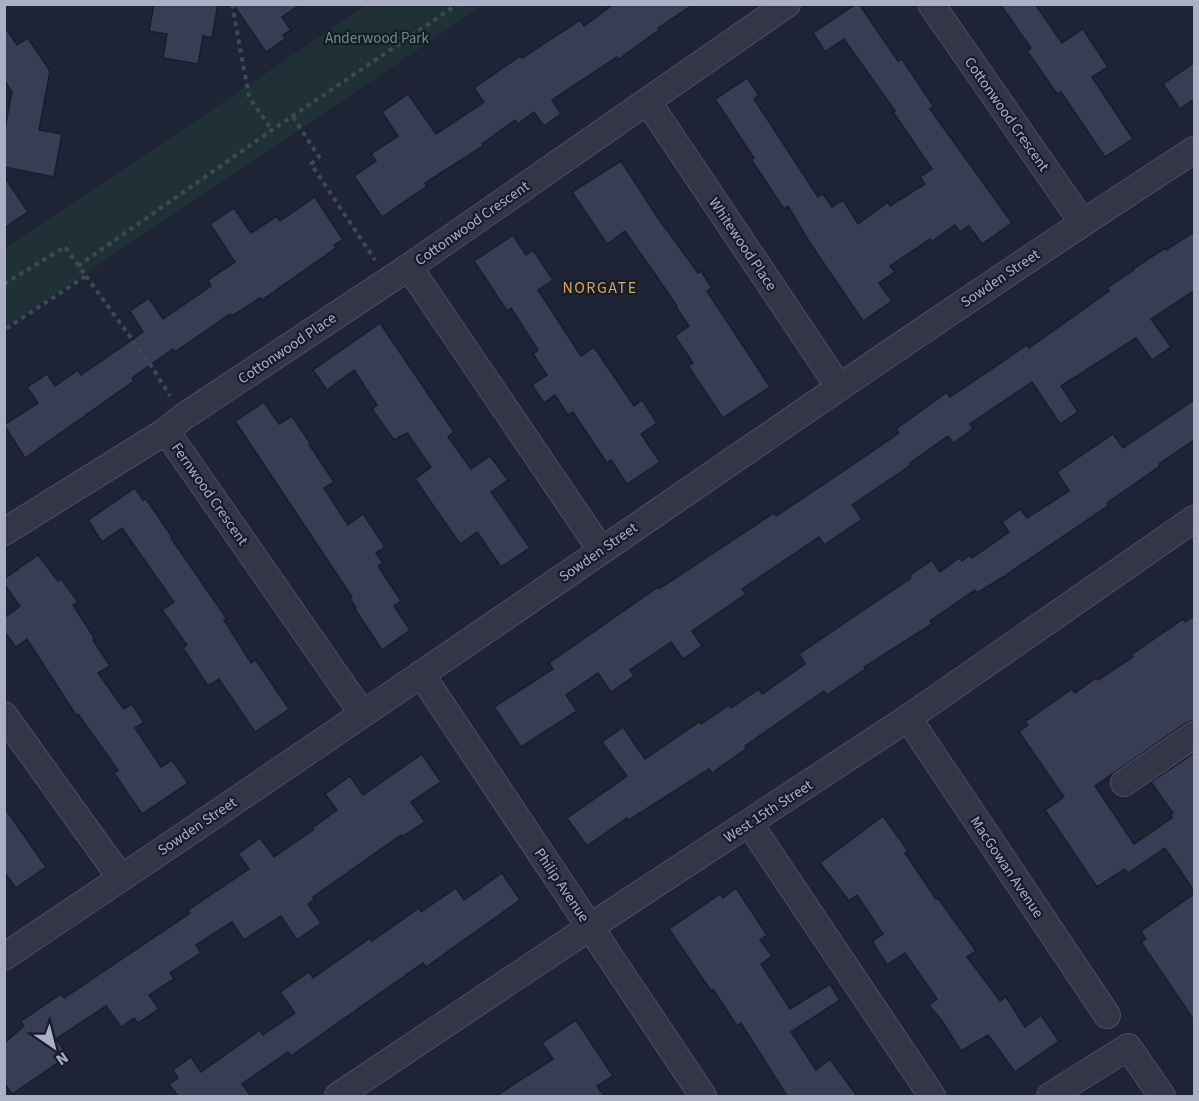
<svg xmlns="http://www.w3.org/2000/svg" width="1199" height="1101" viewBox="0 0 1199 1101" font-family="'Source Sans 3',sans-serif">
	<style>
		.green { fill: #203037 }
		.building { fill: #373d54; stroke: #191d2d; stroke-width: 1.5 }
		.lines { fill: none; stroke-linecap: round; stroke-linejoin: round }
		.minor-casing { stroke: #4c5062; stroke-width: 28 }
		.path { stroke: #3b4b52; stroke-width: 4; stroke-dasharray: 4.5 4.5; stroke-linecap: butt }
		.minor { stroke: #323647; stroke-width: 26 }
		.labels { text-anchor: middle; stroke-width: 4.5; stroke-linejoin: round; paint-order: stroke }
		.park-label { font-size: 15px; fill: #639579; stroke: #181b2b }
		.street-label { font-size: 15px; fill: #abb0c4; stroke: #181b2b }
		.neighbourhood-label { font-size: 16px; letter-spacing: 1.5px; fill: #d6a854; stroke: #181b2b }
	</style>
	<rect width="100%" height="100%" fill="#1e2336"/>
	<path class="green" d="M367,5H484L5,328V249Z"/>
	<g class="building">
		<path d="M154,4H218L212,38L203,36L198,64L163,58L167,34L149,31Z"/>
		<path d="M233,4H301L282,17L291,30L283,35L285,39L266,52Z"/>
		<path d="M614,4H694L658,28L659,30L619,59L617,57L552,100L561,114L544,126L534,112L518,124L515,120L482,144L483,146L425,183L427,186L382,217L354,176L376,161L371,154L398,136L382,112L408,94L436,134L484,102L474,88L520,56L522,58L580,20L584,26Z"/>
		<path d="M856,4H859L898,61L902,59L934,107L930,109L1012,223L982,244L969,226L960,232L955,225L932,241L930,239L890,266L895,272L879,283L892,301L863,321L810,243L788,206L784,209L751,159L754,158L715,99L747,78L759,95L754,99L818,197L823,194L832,207L843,200L858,224L888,202L890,206L925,184L920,177L932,169L893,112L895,111L844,39L825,52L813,33Z"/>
		<path d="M1000,4H1035L1062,43L1083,29L1108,67L1092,77L1133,139L1105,157L1061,92L1057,94L1027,51L1031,48Z"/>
		<path d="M4,26L17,45L28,38L50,71L39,130L62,134L54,177L4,167V133L12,92L4,80Z"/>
		<path d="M1194,63V99L1180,109L1163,84Z"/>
		<path d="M621,161L658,218L698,273L701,271L712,288L707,291L770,387L723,418L688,366L693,363L675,336L689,326L676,307L677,306L625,231L607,244L572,192Z"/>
		<path d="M4,176L28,212L4,228Z"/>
		<path d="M315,197L343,240L334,245L336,248L262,300L260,298L232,316L230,314L175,352L173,349L132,378L134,381L25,458L4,425L38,403L27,387L47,374L55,386L78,370L81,375L143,332L130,311L149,298L163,319L211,286L208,280L235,262L210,224L234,208L251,233L277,216L280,221Z"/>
		<path d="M1194,232V291L1151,319L1171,347L1152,360L1136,338L1061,386L1078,412L1060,424L1032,382L970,424L973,429L953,443L948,436L910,463L911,465L852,505L862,519L824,545L819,537L742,589L746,594L692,631L702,646L683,659L671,642L630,670L634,676L611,692L598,673L566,695L577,711L521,747L494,707L553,669L549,663L658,587L659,589L774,513L776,516L845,470L899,433L896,429L947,392L950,397L1027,345L1029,348L1109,291L1107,288L1134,270L1133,269L1165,248L1166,250Z"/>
		<path d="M513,235L526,255L533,250L553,280L538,290L581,356L594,347L634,406L642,400L657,423L641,434L660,462L627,484L611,460L607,463L573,412L568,415L555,395L544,403L532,385L547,375L533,354L538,350L511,308L507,311L474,261Z"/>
		<path d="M380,323L454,432L448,437L471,469L490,456L508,480L491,492L530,548L501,567L477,532L460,544L415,479L431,467L407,433L394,440L372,409L377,405L354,370L327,390L313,370Z"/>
		<path d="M1194,400V440L1159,464L1160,466L1107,503L1108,506L1003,577L977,593L975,590L930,621L932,624L864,667L865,669L827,695L824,691L745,746L746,749L712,773L709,769L629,820L627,818L587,846L567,818L627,776L602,742L623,727L645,759L699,722L701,724L729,705L731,708L759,689L762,694L805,664L799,654L911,578L909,576L932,560L940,572L959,558L962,561L970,555L972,558L1009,532L1002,522L1020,509L1027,518L1069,491L1057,472L1113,434L1123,448Z"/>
		<path d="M264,402L279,424L292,416L310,443L309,444L334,482L324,488L348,525L363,514L385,547L376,553L383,563L378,566L401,601L394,606L410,630L382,650L355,609L356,608L350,598L352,597L235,421Z"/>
		<path d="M135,488L143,500L146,499L172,537L171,538L227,619L224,620L251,663L256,660L289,709L255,732L219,679L208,686L183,648L187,645L162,610L174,602L122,528L102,542L88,520Z"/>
		<path d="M38,555L58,581L61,579L78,602L73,605L95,639L93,640L110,666L98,673L124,709L132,704L144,722L135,728L161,767L172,760L188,783L142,814L114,773L118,770L78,714L76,715L27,639L16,647L4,631V618L20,606L4,584V579Z"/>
		<path d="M1194,616V720L1186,723L1095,786L1134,844L1172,818L1170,815L1173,813L1151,782L1194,753V891L1165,848L1128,873L1125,869L1097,887L1045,810L1064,797L1019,732L1028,725L1025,722L1072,689L1075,693L1096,678L1098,680L1133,657L1131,655L1183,619L1185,622Z"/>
		<path d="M422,754L441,782L411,802L425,822L402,837L401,835L313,897L314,900L308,904L321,923L297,940L281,916L244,940L232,922L196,945L201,953L170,973L174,979L149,995L159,1009L138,1023L134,1018L121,1027L106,1006L56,1039L68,1056L12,1094L4,1083V1043L24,1026L21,1021L61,994L64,998L190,913L188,910L249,869L238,854L260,838L274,857L313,830L312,828L337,810L325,794L350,776L363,795Z"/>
		<path d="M4,807L46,867L16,888L4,872Z"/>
		<path d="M883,816L908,851L905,853L936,899L938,898L976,951L967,957L1000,1001L1006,997L1025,1027L1041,1015L1059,1041L1015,1072L988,1035L961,1051L942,1021L929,1005L937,999L905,953L887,965L872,941L883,934L857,895L849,901L820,863Z"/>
		<path d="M502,873L520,900L426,967L423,963L291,1056L288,1052L242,1084L251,1096H178L169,1084L178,1078L173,1070L191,1057L201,1072L260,1030L263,1035L295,1013L280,992L309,972L313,978L370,938L372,941L419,908L421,912L456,888L464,900Z"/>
		<path d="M736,888L767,935L760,940L772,956L761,964L790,1009L830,984L840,1000L791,1032L816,1070L830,1059L857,1096H787L741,1023L737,1026L713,989L711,991L669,929L720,894L723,898Z"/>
		<path d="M1194,894V1020L1141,942L1146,939L1141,931Z"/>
		<path d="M576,1020L613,1076L597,1086L604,1096H496L553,1059L542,1043Z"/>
	</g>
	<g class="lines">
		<defs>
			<g id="minor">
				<path d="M931,4L1083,223"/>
				<path d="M648,102L839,387"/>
				<path d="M166,431L183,417L409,267"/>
				<path d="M4,532L166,431L362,713"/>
				<path d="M601,550L409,267L787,4"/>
				<path d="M421,674L703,1096"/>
				<path d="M4,715L121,878"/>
				<path d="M908,718L1107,1015"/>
				<path d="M1124,783L1194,735"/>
				<path d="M749,823L932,1096"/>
				<path d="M4,957C144,863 284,768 423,673C680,498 934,319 1194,150"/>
				<path d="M338,1096L590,927L908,718L1194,519"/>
				<path d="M1050,1096L1128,1047L1162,1096"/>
			</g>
		</defs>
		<use href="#minor" class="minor-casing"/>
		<g class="path">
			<path d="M232,4L249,97L272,130"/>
			<path d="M293,117L319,157L311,164L375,260"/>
			<path d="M78,266L272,130L458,4"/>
			<path d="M86,276L150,364L170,396"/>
			<path d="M4,284L65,247L86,276L4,330"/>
		</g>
		<use href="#minor" class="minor"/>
	</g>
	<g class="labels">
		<g class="park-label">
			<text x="377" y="43">Anderwood Park</text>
		</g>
		<g class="street-label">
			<text transform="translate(1007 114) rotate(55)" y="5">Cottonwood Crescent</text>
			<text transform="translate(472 223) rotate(-35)" y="5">Cottonwood Crescent</text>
			<text transform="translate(743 244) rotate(56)" y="5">Whitewood Place</text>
			<text transform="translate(1000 278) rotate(-34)" y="5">Sowden Street</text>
			<text transform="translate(287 348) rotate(-34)" y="5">Cottonwood Place</text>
			<text transform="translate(210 494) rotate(55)" y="5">Fernwood Crescent</text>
			<text transform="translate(598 552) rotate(-35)" y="5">Sowden Street</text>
			<text transform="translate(768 811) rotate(-33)" y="5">West 15th Street</text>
			<text transform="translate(197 826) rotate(-34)" y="5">Sowden Street</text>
			<text transform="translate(1007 867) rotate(56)" y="5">MacGowan Avenue</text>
			<text transform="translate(562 885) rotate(56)" y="5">Philip Avenue</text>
		</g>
		<g class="neighbourhood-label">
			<text x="600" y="293">NORGATE</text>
		</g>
	</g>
	<rect width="1199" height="1101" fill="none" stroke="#abb0c4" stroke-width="12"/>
	<g transform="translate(54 1047) rotate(145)" stroke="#181b2b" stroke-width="4.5" paint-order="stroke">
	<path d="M0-4.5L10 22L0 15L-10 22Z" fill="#abb0c4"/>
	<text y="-9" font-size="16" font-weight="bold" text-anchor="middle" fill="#abb0c4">N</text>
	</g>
</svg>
